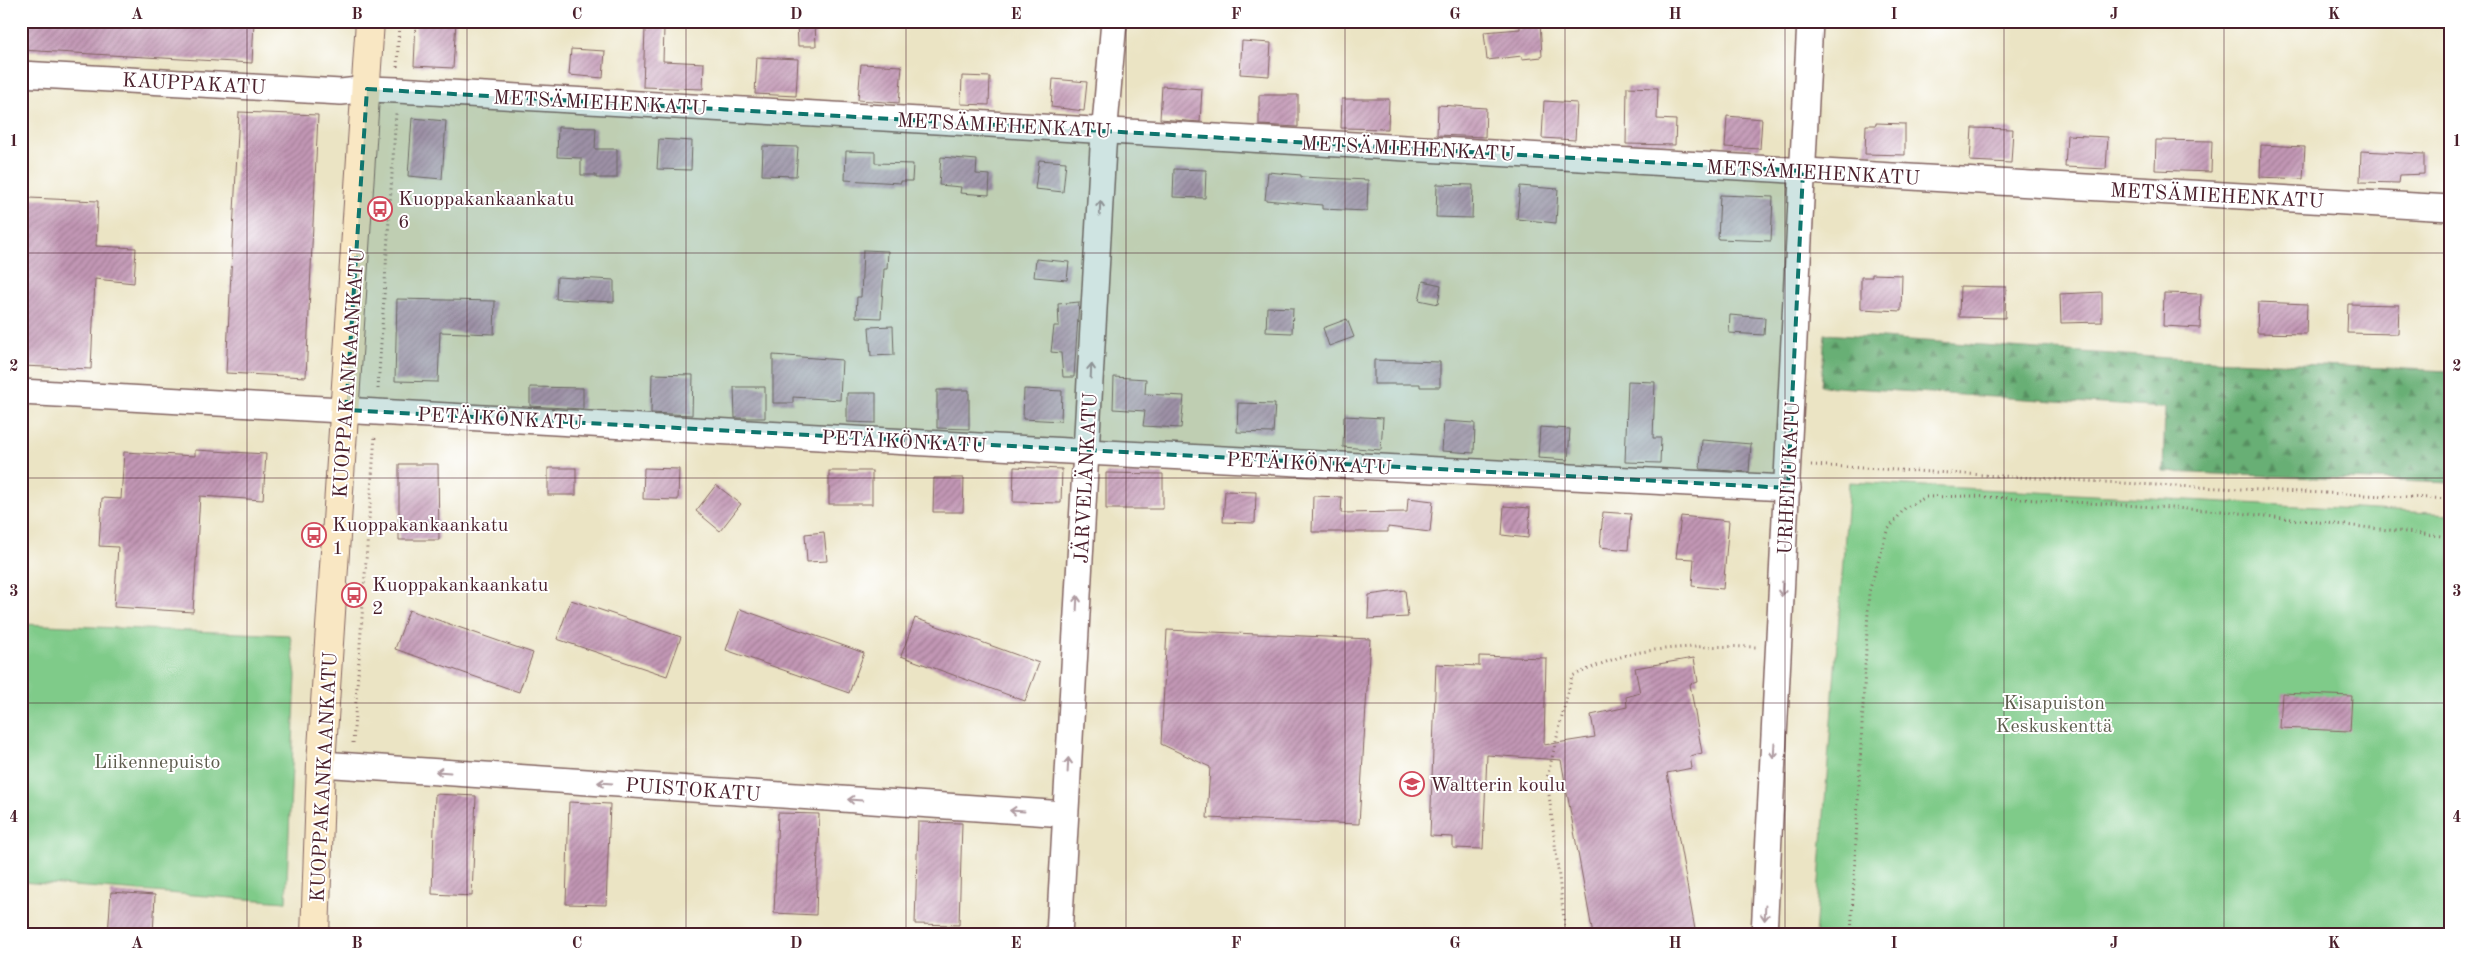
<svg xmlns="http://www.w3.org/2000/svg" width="2471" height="956" viewBox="0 0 2471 956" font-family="'Old Standard TT',serif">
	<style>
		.forest { fill: url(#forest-firs); stroke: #586750 }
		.park { fill: #7fcb89; stroke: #64755a }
		.building { fill: url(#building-hatch) }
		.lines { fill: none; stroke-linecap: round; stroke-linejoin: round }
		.minor-casing { stroke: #826461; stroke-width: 28 }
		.secondary-casing { stroke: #826461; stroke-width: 30 }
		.path { stroke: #826461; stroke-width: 3; stroke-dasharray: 1 4; stroke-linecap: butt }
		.minor { stroke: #fff; stroke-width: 25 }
		.secondary { stroke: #f9e7c3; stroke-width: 28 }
		.oneway { stroke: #ae9aa0 }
		.marked { fill: #0f766e; fill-opacity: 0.2; stroke: #0f766e; stroke-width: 4; stroke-dasharray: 10 6; stroke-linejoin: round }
		.grid { fill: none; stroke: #4a1f2b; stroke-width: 1; stroke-opacity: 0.55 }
		.labels { text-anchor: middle; stroke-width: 4; stroke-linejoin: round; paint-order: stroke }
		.street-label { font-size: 20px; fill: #4a1f2b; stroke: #fff }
		.poi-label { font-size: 20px; fill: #4a1f2b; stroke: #fff; text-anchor: start }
		.park-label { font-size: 20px; fill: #5d5b4c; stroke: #fff }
		.neatline { fill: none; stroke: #4a1f2b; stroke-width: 2 }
		.grid-label { font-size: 16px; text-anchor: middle; font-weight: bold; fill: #4a1f2b }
	</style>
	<defs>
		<pattern id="forest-firs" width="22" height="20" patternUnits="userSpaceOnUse" patternTransform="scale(1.25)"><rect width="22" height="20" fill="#67af75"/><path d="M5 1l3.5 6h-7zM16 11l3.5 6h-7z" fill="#578e60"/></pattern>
		<pattern id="building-hatch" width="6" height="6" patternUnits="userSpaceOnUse" patternTransform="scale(1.25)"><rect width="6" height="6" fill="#c297b5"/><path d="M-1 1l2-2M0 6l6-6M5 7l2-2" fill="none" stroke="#a07b93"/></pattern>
	</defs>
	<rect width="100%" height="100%" fill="#fff"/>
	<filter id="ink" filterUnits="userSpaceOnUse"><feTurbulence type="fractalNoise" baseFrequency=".02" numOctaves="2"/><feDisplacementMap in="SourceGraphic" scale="10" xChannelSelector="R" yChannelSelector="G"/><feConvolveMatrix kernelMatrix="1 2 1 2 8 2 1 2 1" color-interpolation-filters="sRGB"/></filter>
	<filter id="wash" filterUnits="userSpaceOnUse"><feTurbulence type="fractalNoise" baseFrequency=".0096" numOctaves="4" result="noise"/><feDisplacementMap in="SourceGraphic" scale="20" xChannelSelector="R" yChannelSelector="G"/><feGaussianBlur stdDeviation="1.12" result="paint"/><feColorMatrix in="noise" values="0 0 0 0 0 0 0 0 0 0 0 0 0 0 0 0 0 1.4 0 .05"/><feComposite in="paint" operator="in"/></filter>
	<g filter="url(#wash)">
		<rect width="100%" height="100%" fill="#ebe4c4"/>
		<path class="forest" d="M1825,334L2168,358L2450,371V483L2163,472L2165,408L1821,386Z"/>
		<g class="park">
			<path d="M1849,482L2450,514V935H1815Z"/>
			<path d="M21,624L290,635L296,675L286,902L21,882Z"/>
		</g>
		<g id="blocks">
			<g class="building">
				<path d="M21,21H254L252,63L21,50Z"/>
				<path d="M416,21H456L453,68L414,66Z"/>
				<path d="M797,21H815L816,46H798Z"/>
				<path d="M1520,21H1540L1542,57L1522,59V56L1487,60L1484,32L1520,29Z"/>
				<path d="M645,28H664L663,61L704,63L703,89L643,87Z"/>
				<path d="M1242,41L1271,43L1269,76L1240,74Z"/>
				<path d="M571,49L605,51L603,78L569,75Z"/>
				<path d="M757,57L798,59L796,96L755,94Z"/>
				<path d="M861,64L902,66L899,103L858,100Z"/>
				<path d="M962,76L990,77L989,105L961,104Z"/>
				<path d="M1053,79L1087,82L1084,111L1051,107Z"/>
				<path d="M1162,86L1202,89L1200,122L1160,119Z"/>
				<path d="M1627,87L1658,88L1657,119L1676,120L1675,145L1626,144Z"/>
				<path d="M1259,95H1298V127L1259,125Z"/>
				<path d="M1342,99H1389L1388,129L1341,128Z"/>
				<path d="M1544,101L1577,103L1575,140L1542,138Z"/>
				<path d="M1438,105L1486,108L1485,137L1437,135Z"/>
				<path d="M239,112L318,115L306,377L226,373Z"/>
				<path d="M1727,116L1762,119L1760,149L1725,147Z"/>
				<path d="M412,118L446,121L442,179L408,176Z"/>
				<path d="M1876,123L1905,124V155L1865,154L1866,125H1876Z"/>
				<path d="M558,127L596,128L595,149H617V178H596V175H581V158L557,157Z"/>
				<path d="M1972,128L2013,129L2011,163L1970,161Z"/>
				<path d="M2067,135L2108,137L2106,169L2065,167Z"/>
				<path d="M659,139L692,141L691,170L657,169Z"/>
				<path d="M2156,140L2212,141L2211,172L2155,170Z"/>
				<path d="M2261,145L2305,147L2303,179L2260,177Z"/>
				<path d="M763,146L798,147L796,176L762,175Z"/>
				<path d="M846,151L875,152V163L913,164L912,181H901V183L845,180Z"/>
				<path d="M2361,151L2424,154V174L2400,175L2399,183L2360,182Z"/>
				<path d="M941,157L977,160L976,174L990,175L989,195L960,193L961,187L939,185Z"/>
				<path d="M1039,160L1066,162L1063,192L1035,189Z"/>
				<path d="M1174,169L1206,170L1205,198L1173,197Z"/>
				<path d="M1268,172L1301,175V177L1368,180L1367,211L1322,209V205L1265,200Z"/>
				<path d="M1437,184L1473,185L1472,218L1436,217Z"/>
				<path d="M1520,186L1558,189L1556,223L1517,219Z"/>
				<path d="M1720,195L1773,197L1771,241L1718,239Z"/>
				<path d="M29,198L98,201L96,246L136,248L134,283L95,279L91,369L22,366Z"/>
				<path d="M863,250L888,251L887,269H884L881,318L856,317L857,297H861Z"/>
				<path d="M1036,259L1069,262L1067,280L1034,277Z"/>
				<path d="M1872,274L1902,275L1901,311L1861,309V277H1872Z"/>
				<path d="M557,277L614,280V302L556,299Z"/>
				<path d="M1423,281L1441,285L1438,304L1419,300Z"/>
				<path d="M1960,286L2006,287L2005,318L1959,317Z"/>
				<path d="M2102,292V322L2061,323L2060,294Z"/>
				<path d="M2164,293L2201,294L2200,328L2163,326Z"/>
				<path d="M397,299L495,301L494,334L440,332L438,382L395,381Z"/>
				<path d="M1079,302L1074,377H1063L1061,353L1051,352L1054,326H1059L1058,304Z"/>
				<path d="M2258,302L2307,304L2306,334L2257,333Z"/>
				<path d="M2348,304L2399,305L2398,334L2347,333Z"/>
				<path d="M1267,307L1293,308L1292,333L1266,332Z"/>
				<path d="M1730,315L1765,318L1764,335L1729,333Z"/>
				<path d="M1347,319L1354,337L1329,346L1323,328Z"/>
				<path d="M893,326L894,355L871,356L869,327Z"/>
				<path d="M773,355L842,360L840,400L793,397V403H773Z"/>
				<path d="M1374,360L1440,362V387H1420V384H1374Z"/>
				<path d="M652,374L693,375L692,415L651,413Z"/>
				<path d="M1114,377L1146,379L1145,394L1184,396L1181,428L1143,426L1145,411L1113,409Z"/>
				<path d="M1628,381L1655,382L1653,438H1661L1660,463L1625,462Z"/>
				<path d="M530,387L583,388V409L530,406Z"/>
				<path d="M734,387H765V418H735Z"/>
				<path d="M1024,389L1062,391L1061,421L1023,419Z"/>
				<path d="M937,390H969V429L937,428Z"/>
				<path d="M847,393H876V423L847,422Z"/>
				<path d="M1238,403L1275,404L1273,433L1237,432Z"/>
				<path d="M1344,416L1383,418L1381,450L1343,447Z"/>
				<path d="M1444,421L1475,423L1474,453L1442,451Z"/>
				<path d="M1540,427L1570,429L1568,460L1538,458Z"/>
				<path d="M1702,440L1751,444L1749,472L1700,469Z"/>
				<path d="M195,450L266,454L263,500L200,496L193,612L114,607L118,547L99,546L102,498L121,499L124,452L195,456Z"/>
				<path d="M399,464H438L439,540H399Z"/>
				<path d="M1014,467L1062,469L1061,503L1013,502Z"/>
				<rect x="548" y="468" width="28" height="27"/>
				<path d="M644,468L679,469L678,500L643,499Z"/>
				<rect x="829" y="471" width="43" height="33"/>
				<path d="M1106,473L1163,474V509H1106Z"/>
				<path d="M934,478H964L963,512H933Z"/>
				<path d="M716,485L741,504L720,531L696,511Z"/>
				<path d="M1225,491L1256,492L1255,523L1223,522Z"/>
				<path d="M1313,496L1342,497L1341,513L1407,512L1408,498L1433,501L1430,532L1388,527V532H1312Z"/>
				<path d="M1504,506L1530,508L1528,538L1502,535Z"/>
				<path d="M1603,512L1631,514L1628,550L1600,547Z"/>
				<path d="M1681,516L1729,521L1723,589L1692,586L1694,559L1676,558Z"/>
				<path d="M824,532L827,561L807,562L805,534Z"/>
				<path d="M1405,590L1408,617L1368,619L1369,595Z"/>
				<path d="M571,600L681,637L667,676L557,639Z"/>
				<path d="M740,609L864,653L849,693L726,650Z"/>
				<path d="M409,610L533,653L519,692L395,649Z"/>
				<path d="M915,618L1039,663L1025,701L901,656Z"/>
				<path d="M1167,630L1370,639L1359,824L1207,818L1210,767L1161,744Z"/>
				<path d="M1479,656L1546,658L1544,745L1595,737L1591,715L1627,707L1626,697L1640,693L1635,668L1694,658L1698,682L1690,684L1702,753L1690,756L1692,768L1667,773L1696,935H1593L1561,760L1487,755L1483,849L1453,848V837L1430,836L1436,664L1479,666Z"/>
				<path d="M2282,693L2352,696L2350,731L2280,728Z"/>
				<path d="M435,794L476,796L472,896L432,894Z"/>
				<path d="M569,802L610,804L606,905L566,904Z"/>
				<path d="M778,813L819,814L816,915L774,913Z"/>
				<path d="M918,822L962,823L959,925L915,924Z"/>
				<path d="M111,892L155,895L153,935H108Z"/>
			</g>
		</g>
	</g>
	<g filter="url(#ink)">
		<use href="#blocks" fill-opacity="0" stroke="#826461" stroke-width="1"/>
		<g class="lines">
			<defs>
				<g id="minor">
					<path d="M21,74L341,92L367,89L397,90L2450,208"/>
					<path d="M21,392L1086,452L1788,488"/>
					<path d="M321,764L1065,814"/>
					<path d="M1059,935L1103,148L1114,21"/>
					<path d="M1764,935L1810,21"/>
				</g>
				<path id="secondary" d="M315,935L321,764L370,21"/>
			</defs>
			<use href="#minor" class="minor-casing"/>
			<use href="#secondary" class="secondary-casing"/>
			<g class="path">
				<path d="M397,67L399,21"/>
				<path d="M378,389L396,113"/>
				<path d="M1811,465L2156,485L2450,499"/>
				<path d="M353,743L375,435"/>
				<path d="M1566,935L1547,778L1572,676C1594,667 1617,656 1641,652C1678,646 1718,646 1756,647"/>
				<path d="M1851,935L1869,592L1887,531L1905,508L1926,497L1971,496L2222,511L2450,537"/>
			</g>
			<use href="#minor" class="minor"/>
			<use href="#secondary" class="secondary"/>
		</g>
		<defs><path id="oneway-shaft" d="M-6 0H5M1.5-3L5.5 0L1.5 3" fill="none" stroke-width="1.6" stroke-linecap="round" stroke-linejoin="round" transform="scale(1.25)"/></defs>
		<g class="oneway">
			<use href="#oneway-shaft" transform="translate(1100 208) rotate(-87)"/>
			<use href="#oneway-shaft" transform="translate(1091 371) rotate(-87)"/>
			<use href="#oneway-shaft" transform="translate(1782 589) rotate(93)"/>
			<use href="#oneway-shaft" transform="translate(1077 603) rotate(-87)"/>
			<use href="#oneway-shaft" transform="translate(1774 751) rotate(93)"/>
			<use href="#oneway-shaft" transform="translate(1068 765) rotate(-87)"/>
			<use href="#oneway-shaft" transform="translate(443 772) rotate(-176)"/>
			<use href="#oneway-shaft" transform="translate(605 783) rotate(-176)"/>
			<use href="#oneway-shaft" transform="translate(855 800) rotate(-176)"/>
			<use href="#oneway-shaft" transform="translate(1017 811) rotate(-176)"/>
			<use href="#oneway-shaft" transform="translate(1765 913) rotate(93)"/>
		</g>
	</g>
	<path class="marked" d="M367,89L1803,171L1788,488L346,410Z"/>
	<path class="grid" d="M247,21V935M467,21V935M686,21V935M906,21V935M1126,21V935M1345,21V935M1565,21V935M1785,21V935M2004,21V935M2224,21V935M21,253H2450M21,478H2450M21,703H2450"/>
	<defs>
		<symbol id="bus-ring" viewBox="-11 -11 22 22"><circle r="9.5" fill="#fff" stroke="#d1495b" stroke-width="1.5"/><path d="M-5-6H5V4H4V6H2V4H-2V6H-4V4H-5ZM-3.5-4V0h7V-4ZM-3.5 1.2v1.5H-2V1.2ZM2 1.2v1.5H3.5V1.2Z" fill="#d1495b"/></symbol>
		<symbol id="school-ring" viewBox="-11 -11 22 22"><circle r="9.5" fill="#fff" stroke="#d1495b" stroke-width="1.5"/><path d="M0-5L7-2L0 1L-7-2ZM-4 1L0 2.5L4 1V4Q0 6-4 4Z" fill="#d1495b"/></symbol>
	</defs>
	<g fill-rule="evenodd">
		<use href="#bus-ring" x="366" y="195" width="28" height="28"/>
		<use href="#bus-ring" x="300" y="521" width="28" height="28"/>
		<use href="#bus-ring" x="340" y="581" width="28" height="28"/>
		<use href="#school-ring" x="1398" y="770" width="28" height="28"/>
	</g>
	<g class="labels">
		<g class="street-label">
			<text transform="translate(194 83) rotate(3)" y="7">KAUPPAKATU</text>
			<text transform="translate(600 102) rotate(3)" y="7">METSÄMIEHENKATU</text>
			<text transform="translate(1004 125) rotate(3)" y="7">METSÄMIEHENKATU</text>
			<text transform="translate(1408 148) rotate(3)" y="7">METSÄMIEHENKATU</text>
			<text transform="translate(1813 172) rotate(3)" y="7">METSÄMIEHENKATU</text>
			<text transform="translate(2217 195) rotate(3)" y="7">METSÄMIEHENKATU</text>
			<text transform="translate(348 373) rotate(-86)" y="7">KUOPPAKANKAANKATU</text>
			<text transform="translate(500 418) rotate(3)" y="7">PETÄIKÖNKATU</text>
			<text transform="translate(904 441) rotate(3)" y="7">PETÄIKÖNKATU</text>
			<text transform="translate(1309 463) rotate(3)" y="7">PETÄIKÖNKATU</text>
			<text transform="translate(1085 478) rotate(-87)" y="7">JÄRVELÄNKATU</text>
			<text transform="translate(1788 478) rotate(-87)" y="7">URHEILUKATU</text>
			<text transform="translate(323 777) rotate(-87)" y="7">KUOPPAKANKAANKATU</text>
			<text transform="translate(693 789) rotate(4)" y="7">PUISTOKATU</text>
		</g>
		<g class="poi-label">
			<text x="398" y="205">Kuoppakankaankatu<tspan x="398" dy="23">6</tspan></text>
			<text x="332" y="531">Kuoppakankaankatu<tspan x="332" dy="23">1</tspan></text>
			<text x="372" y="591">Kuoppakankaankatu<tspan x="372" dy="23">2</tspan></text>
			<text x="1430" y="791">Waltterin koulu</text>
		</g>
		<g class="park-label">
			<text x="2054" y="709">Kisapuiston<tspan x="2054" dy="23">Keskuskenttä</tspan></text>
			<text x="157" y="768">Liikennepuisto</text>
		</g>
	</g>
	<rect width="2471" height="956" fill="none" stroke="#fff" stroke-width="55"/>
	<rect x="28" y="28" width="2416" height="900" class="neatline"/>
	<g class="grid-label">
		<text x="137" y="19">A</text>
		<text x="357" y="19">B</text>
		<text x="577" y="19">C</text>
		<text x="796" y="19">D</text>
		<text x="1016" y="19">E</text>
		<text x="1236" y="19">F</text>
		<text x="1455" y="19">G</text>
		<text x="1675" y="19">H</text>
		<text x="1894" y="19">I</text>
		<text x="2114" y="19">J</text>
		<text x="2334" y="19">K</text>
		<text x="14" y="146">1</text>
		<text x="2457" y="146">1</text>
		<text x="14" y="371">2</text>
		<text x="2457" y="371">2</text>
		<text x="14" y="596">3</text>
		<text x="2457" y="596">3</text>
		<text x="14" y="822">4</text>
		<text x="2457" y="822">4</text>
		<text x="137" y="948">A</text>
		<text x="357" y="948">B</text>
		<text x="577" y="948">C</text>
		<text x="796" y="948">D</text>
		<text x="1016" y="948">E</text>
		<text x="1236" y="948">F</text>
		<text x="1455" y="948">G</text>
		<text x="1675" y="948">H</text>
		<text x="1894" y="948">I</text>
		<text x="2114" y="948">J</text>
		<text x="2334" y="948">K</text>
	</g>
</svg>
